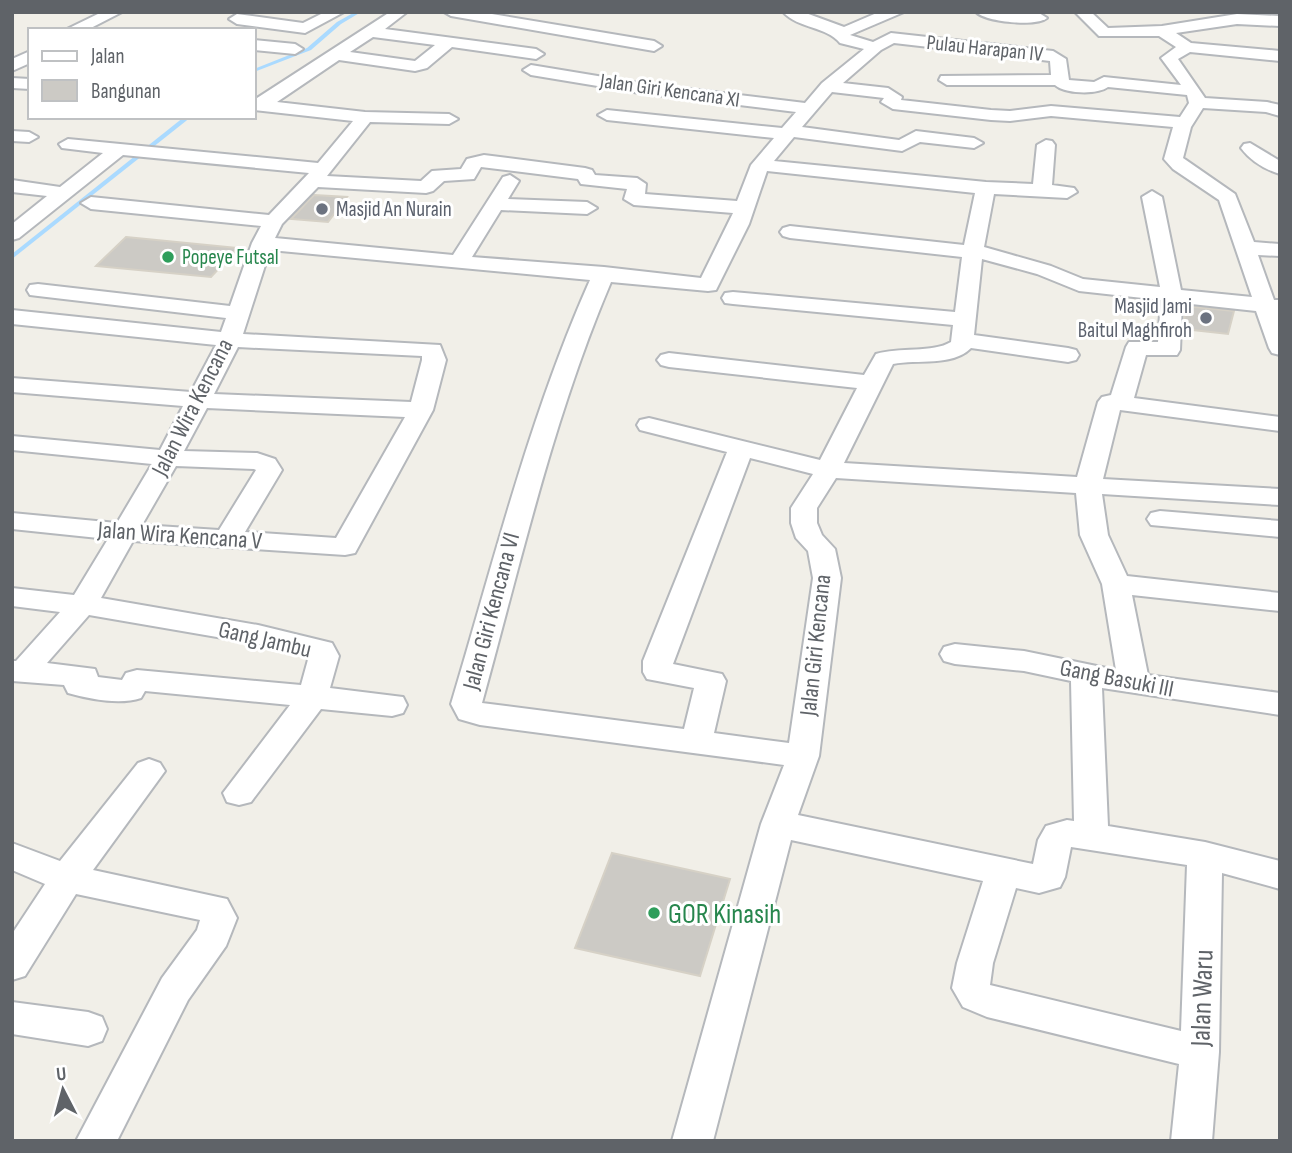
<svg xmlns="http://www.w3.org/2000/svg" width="1292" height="1153" viewBox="0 0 1292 1153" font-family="'Sofia Sans Condensed',sans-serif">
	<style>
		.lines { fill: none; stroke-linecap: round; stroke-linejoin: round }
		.stream { fill: #aadaff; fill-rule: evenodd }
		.building { fill: #cccac5; stroke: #d6d1c6; stroke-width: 2 }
		.street-casing { stroke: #b5b8bc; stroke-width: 4 }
		.street { fill: #fff; fill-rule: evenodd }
		.worship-dot { fill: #6b7280; stroke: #fff; stroke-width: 2.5 }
		.leisure-dot { fill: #2e9e5b; stroke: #fff; stroke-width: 2.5 }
		.labels { text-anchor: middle; stroke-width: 6; stroke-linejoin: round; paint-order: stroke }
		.far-street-label { font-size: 21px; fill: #5f6368; stroke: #fff }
		.far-worship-label { font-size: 21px; fill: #5b616d; stroke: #fff; text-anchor: start }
		.far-leisure-label { font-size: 21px; fill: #27864d; stroke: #fff; text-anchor: start }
		.street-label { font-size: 24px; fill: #5f6368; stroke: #fff }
		.near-leisure-label { font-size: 28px; fill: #27864d; stroke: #fff; text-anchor: start }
		.near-street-label { font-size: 28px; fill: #5f6368; stroke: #fff }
	</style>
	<rect width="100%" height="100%" fill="#f1efe8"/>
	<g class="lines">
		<g class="stream">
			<path d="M355,12H361L341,24L311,50L254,72V69L307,48L337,22Z"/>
			<path d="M184,117H191L12,259V254Z"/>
		</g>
	</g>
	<g class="building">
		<path d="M314,195L347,197L328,222L291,219Z"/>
		<path d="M126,237L238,248L211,277L96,266Z"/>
		<path d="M1185,306L1234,311L1228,334L1184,329Z"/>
		<path d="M612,853L730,879L700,976L575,948Z"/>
	</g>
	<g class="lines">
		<defs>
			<g id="street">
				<path d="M102,12H122L87,30H65Z"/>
				<path d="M325,12H344L305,33L237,24L229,19L237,14L303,23Z"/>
				<path d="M390,12H407L385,29L536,49L544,54L536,59L452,47L427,68L415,71L339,60L277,102L365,112L449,114L458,119L449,124L370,122L327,176L421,181L432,171L461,169L467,159L484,155L585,168L592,170L595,175L637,178L646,184L645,194L737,201L751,165L774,138L607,120L598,115L607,110L782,128L796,112L640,93L531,75L523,70L531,65L640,83L805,103L822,83L864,49L840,43C826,26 799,29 783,12H803L844,27L879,12H904L850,35L873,42L891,33L1053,51L1066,59L1069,80L1094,82L1104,77L1181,85L1161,58L1176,47L1159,36H1099L1075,12H1091L1108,28L1162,26L1237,14L1280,16V26L1237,24L1176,33L1191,43L1280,51V61L1190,52L1178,59L1205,98L1267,102L1280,105V116L1266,112L1203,108L1191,127L1183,158L1235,194L1254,242L1280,244V256L1258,255L1274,300H1280V355L1272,353L1269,348L1256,311L1182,303L1180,350L1177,355H1146L1134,398L1280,417V431L1120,410L1103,479L1280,489V505L1102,494L1108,535L1127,576L1280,593V611L1132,595L1148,675L1280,693V715L1102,688L1108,826L1205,842L1280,861V889L1222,873L1219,1052L1212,1141H1171L1179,1064L987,1017L963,1007L952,988L957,963L983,881L791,840L713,1141H672L761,824L784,765L480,725L459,719L451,704C494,561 529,417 590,280L270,250L243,334L440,345L446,360L433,410L355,553L345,555L133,541L101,598L258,625L332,643L339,656L330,688L403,697L407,705L403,713L392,716L321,709L251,802L239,805L227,802L223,793L290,705L145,691L141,698C120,705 89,699 68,693L64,685L12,681V661H16L60,612L12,606V588L74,595L108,539L12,529V513L117,523L152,464L12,450V436L160,450L183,406L12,392V378L191,392L216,345L12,324V310L221,332L226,318L38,296L30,295L27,290L30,285L38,284L230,306L252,243L261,226L91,209L81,203L91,197L269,215L309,173L123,155L19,238L12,240V224L47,196L12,192V180L60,187L103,153L62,148L59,144L68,139L318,163L353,121L254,110V100ZM373,37L435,45L415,61L350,52ZM894,43L1050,61L1051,75L941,76L939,80L947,85H1055C1065,94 1097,95 1108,87L1187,95L1189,103L1180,117L1051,106L1010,111L991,110L901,100L902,97L888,88L843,83L881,50ZM832,92L884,98L881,102L893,109L991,120L1010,121L1051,116L1173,127L1164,159L1173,169L1219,200L1252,297L1181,290L1162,197L1152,191L1142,197L1160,287L1083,279L1051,266L984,247L994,194L1067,198L1077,192L1074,188L1052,185L1055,145L1052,141L1046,140L1037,145L1033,184L986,182L774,161L794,137L902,151L920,142L974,148L983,143L974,138L916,131L899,140L802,127ZM481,167L578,179L581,184L627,189L624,199L634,205L733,213L701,278L604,267L472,257L501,210L587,214L597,208L587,202L508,199L519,181L510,175L503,177L453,255L275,238L282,224L318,187L426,193L433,191L444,181L474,179ZM767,171L975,193L964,245L790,226L783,228L780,232L783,236L790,238L962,257L955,312L733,292L725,293L722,298L725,303L733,304L953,325L951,342C933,353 898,347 876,354L864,375L669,353L661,355L657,360L661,365L669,367L857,388L820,460L649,418L640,420L637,425L640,430L727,452L643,661V672L647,679L694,688L684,729L482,703C521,562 553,418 611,282L708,291L716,290L749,224ZM982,259L1037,274L1079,291L1161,300L1158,342H1129L1126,347L1111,395L1102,397L1098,402L1077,477L844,463L893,364C918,359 952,367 971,348L1068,362L1076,360L1079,355L1076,350L1068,348L974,335ZM238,347L422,356V360L411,402L214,394ZM207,408L405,417L336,538L245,532L282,470L275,459L257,453L184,451ZM750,458L813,474L791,508V523L796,538L808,551L813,578L789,743L714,733L726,681L722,674L673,664ZM176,466L254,469L256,470L219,530L142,525ZM836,478L1076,493L1080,535L1102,584L1116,670L1024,651L955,644L944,647L940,654L944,661L955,664L1024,671L1071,681L1074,821L1067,820L1046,826L1038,840L1033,864L798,815L819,756L841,578L835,549L822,535L817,523V508ZM89,615L258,644L309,656L301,685L137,670L126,673L122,680L98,677L95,669L47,663ZM1071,847L1187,865L1181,1031L990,985L993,963L1016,888L1039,893L1060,887L1065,877Z"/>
				<path d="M444,12H480L654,41L662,46L654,51L451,16Z"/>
				<path d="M976,12L1039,13L1047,18C1036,27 986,22 976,12Z"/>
				<path d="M254,40L295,44L303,49L295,54L254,50Z"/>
				<path d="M30,51V63L12,71V59Z"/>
				<path d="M12,78L30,79V89L12,88Z"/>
				<path d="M12,131L29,132L38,137L29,142L12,141Z"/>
				<path d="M1250,143L1280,161V174C1264,169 1251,161 1241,148L1244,144Z"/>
				<path d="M1160,511L1280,521V537L1151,525L1147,519L1151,513Z"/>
				<path d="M149,759L160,763L165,771L93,870L227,899L237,918L226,946L188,1000L117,1141H76L162,978L197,930L200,920L76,894L25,976L12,980V934L45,884L12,870V843L60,861L138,763Z"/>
				<path d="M12,1002L88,1012L102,1017L107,1029L102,1041L88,1046L12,1034Z"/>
			</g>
		</defs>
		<use href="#street" class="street-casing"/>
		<use href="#street" class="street"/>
	</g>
	<g class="worship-dot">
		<circle cx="322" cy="209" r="7"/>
		<circle cx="1206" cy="318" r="7"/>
	</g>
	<g class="leisure-dot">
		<circle cx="168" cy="257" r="7"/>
		<circle cx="654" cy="913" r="7"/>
	</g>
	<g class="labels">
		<g class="far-street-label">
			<text transform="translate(985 48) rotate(6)" y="7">Pulau Harapan IV</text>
			<text transform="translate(670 90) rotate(8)" y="7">Jalan Giri Kencana XI</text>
		</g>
		<g class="far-worship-label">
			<text x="336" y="216">Masjid An Nurain</text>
			<text x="1192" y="313" text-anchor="end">Masjid Jami<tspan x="1192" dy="24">Baitul Maghfiroh</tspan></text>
		</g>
		<g class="far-leisure-label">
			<text x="182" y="264">Popeye Futsal</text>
		</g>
		<g class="street-label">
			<text transform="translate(192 407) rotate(-63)" y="8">Jalan Wira Kencana</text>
			<text transform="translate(180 535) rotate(4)" y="8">Jalan Wira Kencana V</text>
			<text transform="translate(491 611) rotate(-75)" y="8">Jalan Giri Kencana VI</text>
			<text transform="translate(265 639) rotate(13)" y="8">Gang Jambu</text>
			<text transform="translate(815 645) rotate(-84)" y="8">Jalan Giri Kencana</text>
			<text transform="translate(1117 678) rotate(11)" y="8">Gang Basuki III</text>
		</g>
		<g class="near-leisure-label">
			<text x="668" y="923">GOR Kinasih</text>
		</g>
		<g class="near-street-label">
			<text transform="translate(1201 998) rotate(-88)" y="10">Jalan Waru</text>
		</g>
	</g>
	<rect width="1292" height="1153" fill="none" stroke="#5f6368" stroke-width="28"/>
	<rect x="28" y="28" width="228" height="91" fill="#ffffff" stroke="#bfc1c3" stroke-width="2"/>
	<rect x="42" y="51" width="35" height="10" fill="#ffffff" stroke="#bfc1c3" stroke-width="2"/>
	<text x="91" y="63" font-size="21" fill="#5f6368">Jalan</text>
	<rect x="42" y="80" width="35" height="21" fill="#cccac5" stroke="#bfc1c3" stroke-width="2"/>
	<text x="91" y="98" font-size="21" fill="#5f6368">Bangunan</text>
	<g transform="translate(63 1090) rotate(354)" stroke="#ffffff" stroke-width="5" paint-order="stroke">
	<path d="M0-5L12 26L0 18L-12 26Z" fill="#5f6368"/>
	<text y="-10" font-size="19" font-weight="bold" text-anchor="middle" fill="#5f6368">U</text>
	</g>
</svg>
